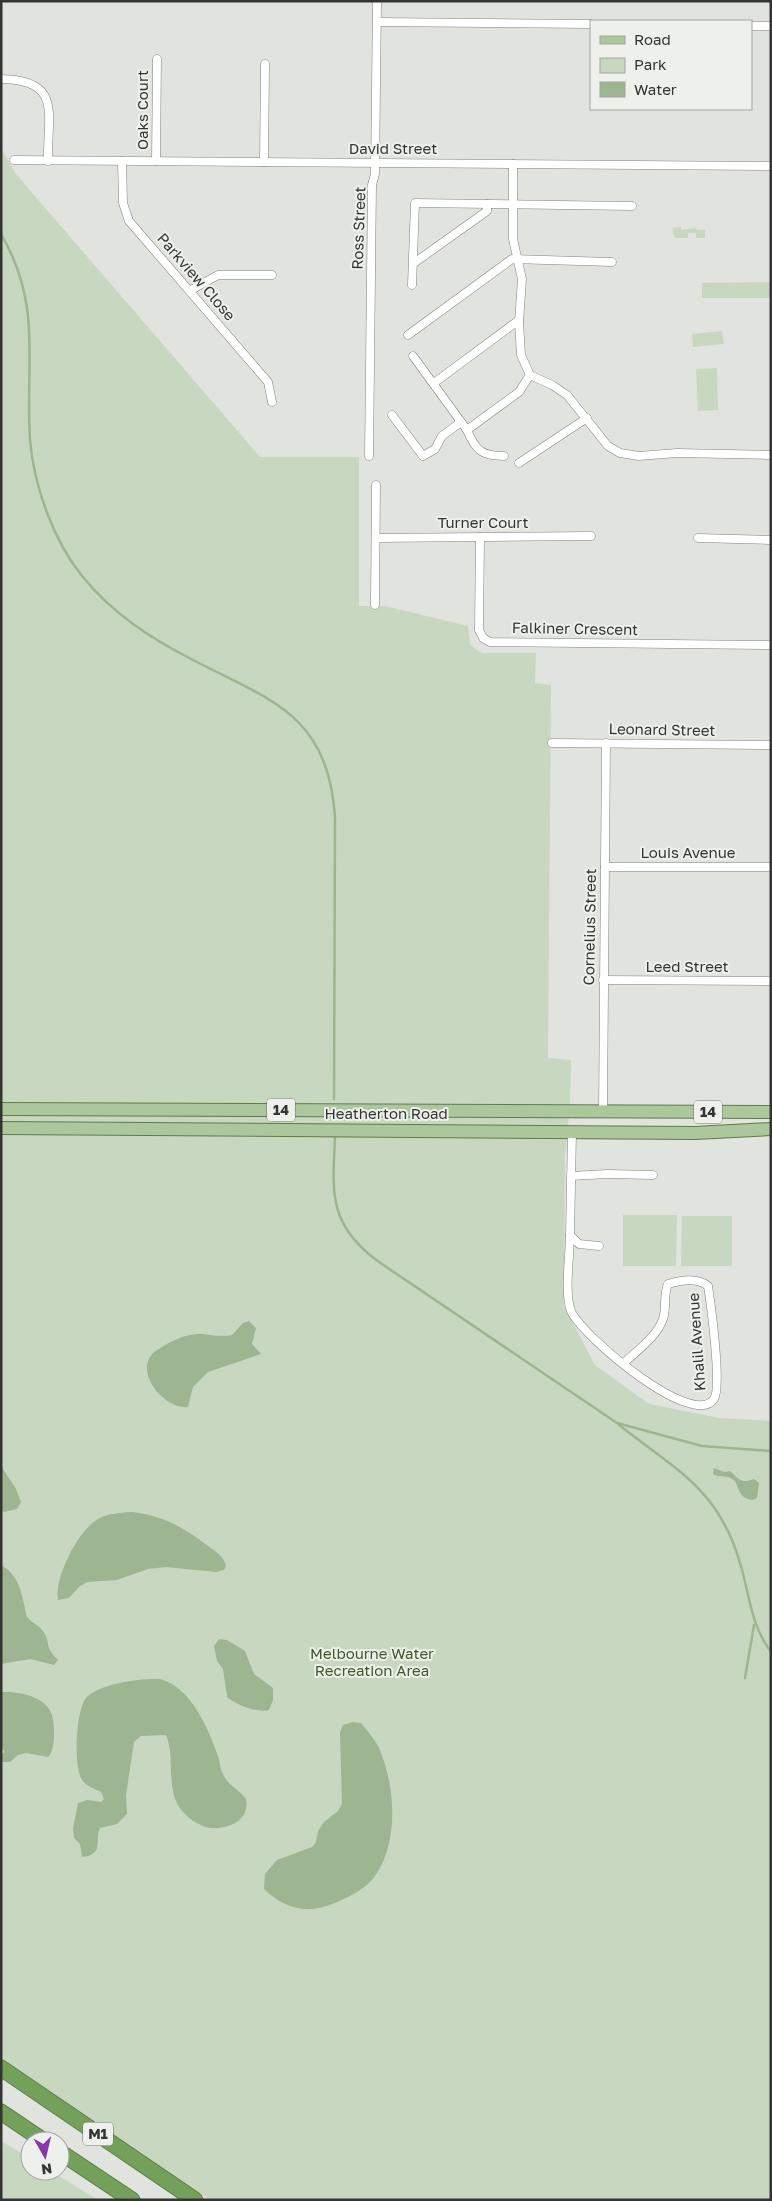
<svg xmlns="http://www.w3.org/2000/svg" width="772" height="2201" viewBox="0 0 772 2201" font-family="'Golos Text',sans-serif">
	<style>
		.green { fill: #c8d8c0 }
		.water { fill: #9db591 }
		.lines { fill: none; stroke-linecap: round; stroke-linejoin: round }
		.stream { stroke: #9db591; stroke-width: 2.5 }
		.street-casing { stroke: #81847f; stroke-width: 9 }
		.primary-casing { stroke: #5e7b4c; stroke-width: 14 }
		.highway-casing { stroke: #5e7b4c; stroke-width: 17 }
		.street { stroke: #fff; stroke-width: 8 }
		.primary { stroke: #acc79c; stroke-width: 12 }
		.highway { stroke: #74a15a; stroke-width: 15 }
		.labels { text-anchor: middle; stroke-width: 4; stroke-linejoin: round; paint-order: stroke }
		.shield { fill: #edf0eb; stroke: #6c6d6a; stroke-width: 1 }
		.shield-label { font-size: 14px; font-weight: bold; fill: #343533 }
		.street-label { font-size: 15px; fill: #343533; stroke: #edf0eb }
		.park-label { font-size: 15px; fill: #3c5b28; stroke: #edf0eb }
	</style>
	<rect width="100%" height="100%" fill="#e0e3de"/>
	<g class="green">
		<path d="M1,148L16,174L260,457H359V606H385L468,626L470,644L478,651L483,653H536L535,683L551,685L548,1058L571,1060L570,1104L565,1156L564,1306L595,1365L649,1404L719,1418L771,1421V2200H210L1,2060Z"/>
		<path d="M681,227V230L696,228L697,230H705V238H696V233H688V238H675L672,228Z"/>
		<path d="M771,282V298H702V283Z"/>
		<path d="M722,331L724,344L693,347L692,334Z"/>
		<path d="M717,368L718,410L698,411L696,369Z"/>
		<path d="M623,1215H677L676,1266H623Z"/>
		<path d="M682,1216H732V1266H681Z"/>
		<path d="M1,2141L30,2158V2171H51L98,2200H1Z"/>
	</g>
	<g class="water">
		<path d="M249,1321L256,1328L252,1344L261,1354L208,1372L193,1387L188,1407C163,1410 130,1368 157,1350C169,1342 186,1333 201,1334C211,1335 221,1337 232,1335L243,1323Z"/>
		<path d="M1,1466L16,1489L21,1502L17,1509L4,1512L1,1510Z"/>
		<path d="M714,1468L724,1472L730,1471C739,1479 740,1484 754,1479L759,1483L757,1498L753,1500C735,1498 741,1484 732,1479C727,1475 720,1478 713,1474Z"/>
		<path d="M132,1512C162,1515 185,1528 208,1546C215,1551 224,1556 226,1566L224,1570L216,1572L166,1567L148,1569L117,1580L87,1582L79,1587L69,1598L58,1600C54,1579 77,1533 95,1521C106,1513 119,1513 132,1512Z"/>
		<path d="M1,1565C21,1576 22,1597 27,1617C32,1623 39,1625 43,1631C52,1644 43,1645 58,1660L54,1665L30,1659L1,1664Z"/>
		<path d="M219,1639L227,1640L245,1651L254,1674L273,1688V1700L269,1710C256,1713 237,1705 227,1697L223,1669L217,1661L214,1646Z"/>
		<path d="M160,1679C191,1687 208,1728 218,1756C220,1762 220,1769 223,1774C228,1786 239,1789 246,1799C250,1820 230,1829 211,1828C203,1828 189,1819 184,1813C164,1793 176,1759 166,1735L141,1736L134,1742L126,1795L127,1814L117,1824L100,1828C94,1840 105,1855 82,1857L80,1844L74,1838L73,1829L78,1803L87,1800L101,1802L104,1799L101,1792C94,1788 87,1787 82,1780C73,1767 76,1710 86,1698C100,1683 141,1678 160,1679Z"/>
		<path d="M1,1692C19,1691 46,1696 52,1715C54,1721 54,1729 54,1735C54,1742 53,1752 48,1757L26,1753L18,1755L10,1762H1V1755L5,1752L1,1747Z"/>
		<path d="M353,1722L361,1723C367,1731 375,1739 379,1748C395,1785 399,1838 377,1873C369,1887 351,1896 337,1902C309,1915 286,1910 264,1889L265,1874L277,1860L312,1847L316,1842L318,1831L324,1822L338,1811L342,1804L340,1732L343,1725Z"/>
	</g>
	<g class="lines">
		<g class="stream">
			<path d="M1,234C43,306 25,362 30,440C34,486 53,540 82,576C113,614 150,638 193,660C272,701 327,714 335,816L334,1099"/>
			<path d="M335,1138C332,1194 329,1226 379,1262L617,1423L702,1446L771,1451"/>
			<path d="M619,1425C675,1469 719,1489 740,1563C750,1595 750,1624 771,1652"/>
			<path d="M745,1678L754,1625"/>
		</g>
		<defs>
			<g id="street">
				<path d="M377,22L591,24"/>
				<path d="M751,26H771"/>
				<path d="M1,79C63,80 47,114 48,161"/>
				<path d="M14,160L771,166"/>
				<path d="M122,161L123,203L129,221L268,382L272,402"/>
				<path d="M156,161L157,59"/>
				<path d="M264,162L265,64"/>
				<path d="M513,164V239L522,279L519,322L521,355L530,375L552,385L567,395L608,446L620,453L639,456L677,453L771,455"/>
				<path d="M414,263L487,211V204"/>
				<path d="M412,285L415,203L632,206"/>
				<path d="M191,290L218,275H272"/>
				<path d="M408,335L512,259L612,262"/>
				<path d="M413,356L467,430L519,392L530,375"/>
				<path d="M434,383L519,320"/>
				<path d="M392,415L423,456L435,449L442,436L461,422"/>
				<path d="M467,430C476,451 482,456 504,456"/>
				<path d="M369,456L372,185L375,174L377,1"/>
				<path d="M519,463L587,418"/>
				<path d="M480,537L479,630L483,638L490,642L771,645"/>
				<path d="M376,538L591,536"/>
				<path d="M698,538L771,540"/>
				<path d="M375,605L376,485"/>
				<path d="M552,743L771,745"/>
				<path d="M605,867H771"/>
				<path d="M603,980L771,981"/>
				<path d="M603,1112L606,743"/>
				<path d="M572,1132L570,1235L579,1244L599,1246"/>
				<path d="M571,1176L607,1174L653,1175"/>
				<path d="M570,1235C570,1256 564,1292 571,1311C582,1336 693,1430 714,1399C722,1387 711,1305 708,1286C697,1277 681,1280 668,1284C663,1295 667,1307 663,1319C657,1337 635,1352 623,1364"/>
			</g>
			<g id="primary">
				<path d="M1,1109L771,1112"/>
				<path d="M1,1128L695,1133L771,1129"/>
			</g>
			<g id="highway">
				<path d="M1,2068L195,2200"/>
				<path d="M1,2112L44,2141"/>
				<path d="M60,2152L132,2200"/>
			</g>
		</defs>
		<use href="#street" class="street-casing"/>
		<use href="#primary" class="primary-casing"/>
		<use href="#highway" class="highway-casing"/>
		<use href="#street" class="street"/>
		<use href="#primary" class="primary"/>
		<use href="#highway" class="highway"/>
	</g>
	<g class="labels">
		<g class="shield">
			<rect x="267" y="1098.5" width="28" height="23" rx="4"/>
			<rect x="694" y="1100.5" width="28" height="23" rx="4"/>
			<rect x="83" y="2122.5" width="30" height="23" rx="4"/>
		</g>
		<g class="shield-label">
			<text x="281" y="1115">14</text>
			<text x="708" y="1117">14</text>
			<text x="98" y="2139">M1</text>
		</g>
		<g class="street-label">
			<text transform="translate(143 110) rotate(-90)" y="5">Oaks Court</text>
			<text x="393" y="154">David Street</text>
			<text transform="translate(359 228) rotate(-88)" y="5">Ross Street</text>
			<text transform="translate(196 277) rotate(49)" y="5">Parkview Close</text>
			<text x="483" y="528">Turner Court</text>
			<text transform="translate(575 629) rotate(1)" y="5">Falkiner Crescent</text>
			<text transform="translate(662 730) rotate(1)" y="5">Leonard Street</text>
			<text x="688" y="858">Louis Avenue</text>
			<text transform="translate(590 927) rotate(-89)" y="5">Cornelius Street</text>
			<text x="687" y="972">Leed Street</text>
			<text x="386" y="1119">Heatherton Road</text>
			<text transform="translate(697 1342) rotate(-94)" y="5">Khalil Avenue</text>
		</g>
		<g class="park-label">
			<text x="372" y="1659">Melbourne Water<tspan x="372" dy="17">Recreation Area</tspan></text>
		</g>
	</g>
	<rect width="772" height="2201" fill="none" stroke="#343533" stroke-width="5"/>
	<rect x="590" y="20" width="162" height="90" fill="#edf0eb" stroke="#a3a5a1"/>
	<rect x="600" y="36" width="25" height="8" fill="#acc79c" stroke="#a3a5a1"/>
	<text x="634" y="45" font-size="15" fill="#343533">Road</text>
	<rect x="600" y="58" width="25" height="15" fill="#c8d8c0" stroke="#a3a5a1"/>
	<text x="634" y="70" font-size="15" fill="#343533">Park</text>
	<rect x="600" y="82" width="25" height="15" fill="#9db591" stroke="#a3a5a1"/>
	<text x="634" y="95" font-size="15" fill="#343533">Water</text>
	<g transform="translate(45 2156) rotate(172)"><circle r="24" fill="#edf0eb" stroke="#a3a5a1"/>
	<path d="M0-4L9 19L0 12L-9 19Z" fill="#8737a7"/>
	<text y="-8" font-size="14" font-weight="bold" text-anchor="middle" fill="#343533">N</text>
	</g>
</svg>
